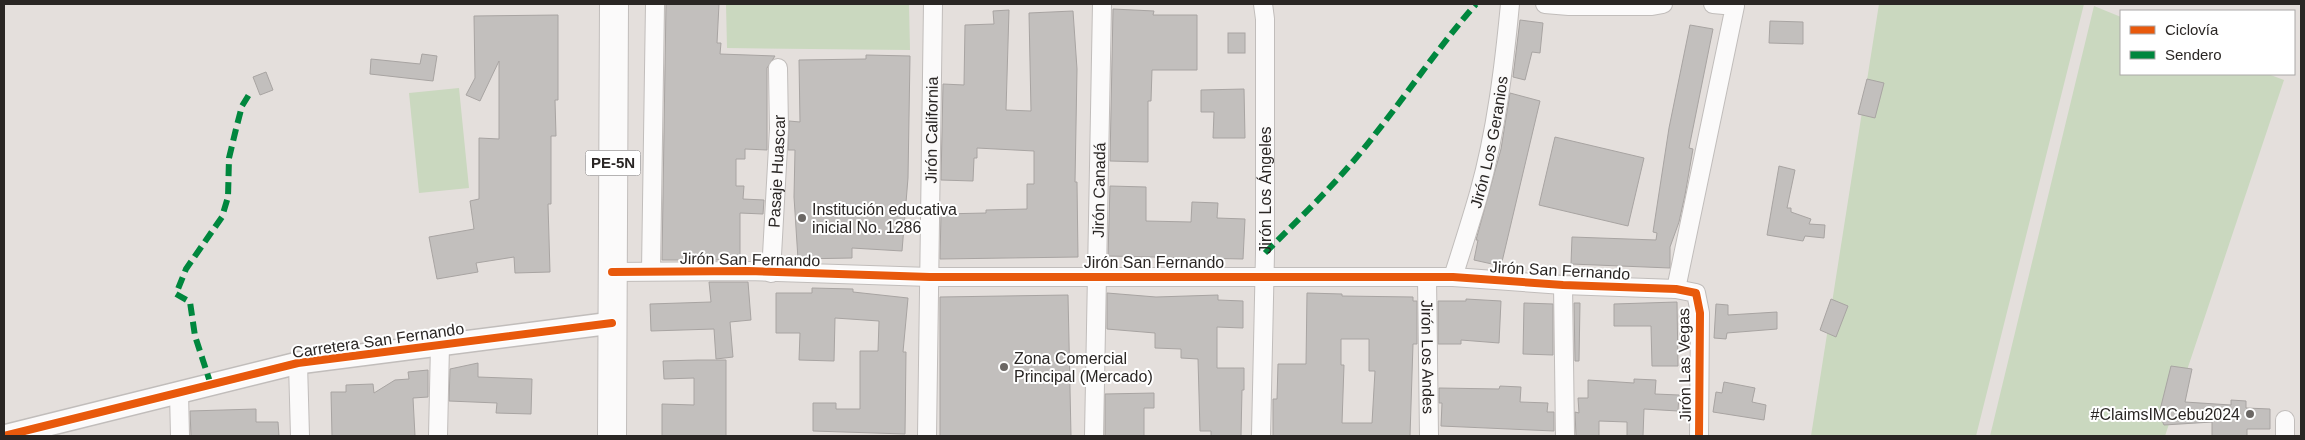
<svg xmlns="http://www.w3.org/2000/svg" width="2305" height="440" viewBox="0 0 2305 440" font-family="Helvetica,sans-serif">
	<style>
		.green { fill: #cad8bf }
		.building { fill: #c2bfbd; stroke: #a8a4a2; fill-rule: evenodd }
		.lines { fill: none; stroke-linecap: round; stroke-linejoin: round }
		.minor-casing { stroke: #c1bdbb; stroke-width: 20 }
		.tertiary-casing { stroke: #c1bdbb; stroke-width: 24 }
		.trunk-casing { stroke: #c1bdbb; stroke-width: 30 }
		.minor { stroke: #fbfafa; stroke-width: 18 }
		.tertiary { stroke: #fbfafa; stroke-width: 21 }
		.trunk { stroke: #fbfafa; stroke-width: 28 }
		.quiet { stroke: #00873e; stroke-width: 6; stroke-dasharray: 12 6; stroke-linecap: butt }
		.cycleway-casing { stroke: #fff; stroke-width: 11 }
		.cycleway { stroke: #e8590c; stroke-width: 8 }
		.poi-dot { fill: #6b6764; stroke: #fff; stroke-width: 2 }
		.labels { text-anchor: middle; stroke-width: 4; stroke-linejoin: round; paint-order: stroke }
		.shield { fill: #fff; stroke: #6a6766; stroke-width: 1 }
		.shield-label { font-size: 15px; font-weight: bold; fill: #2a2624 }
		.street-label { font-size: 16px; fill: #2a2624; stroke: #fff }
		.poi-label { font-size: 16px; fill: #2a2624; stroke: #fff; text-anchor: start }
	</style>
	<rect width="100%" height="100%" fill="#e4dfdc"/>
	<g class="green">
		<path d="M726,4H909L910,50L727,48Z"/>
		<path d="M1879,4H2084L1976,436H1811Z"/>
		<path d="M2094,6L2121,17V74H2268L2284,80L2165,436H1990Z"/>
		<path d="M459,88L469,188L419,193L409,93Z"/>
	</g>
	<g class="building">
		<path d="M666,4H719L717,43H721L720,54L775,56L767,68V150L745,149V159H736V186H744L743,199L764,200L763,214L740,213V260H662Z"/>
		<path d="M1113,9L1154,11L1153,15H1197V70H1152L1151,101H1148V162L1110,161Z"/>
		<path d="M1009,10L1006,110L1031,111L1029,13L1073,11L1077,69L1075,182H1077L1078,257L940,259L941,214L986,213V210L1027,209V184H1034V151L977,148V158H974L973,181L941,180L943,84L964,85L965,25L994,24L993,11Z"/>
		<path d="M558,15V100H555L556,136H551V204H548L550,272L515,273L514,257L476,263L478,272L437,279L429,237L474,229L470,201L479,199V138L499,139V61L480,101L466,95L475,78L474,16Z"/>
		<path d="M1520,20L1543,23L1540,53L1532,52L1525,80L1513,77Z"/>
		<path d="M1770,21L1803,22V44L1769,43Z"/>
		<path d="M1690,25L1713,29L1689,148L1693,149L1685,195L1679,222L1670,247V268L1571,264L1572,237L1656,240L1657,233L1653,232L1669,128Z"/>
		<rect x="1228" y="33" width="17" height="20"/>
		<path d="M422,54L437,56L433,81L370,74L371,59L420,64Z"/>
		<path d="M866,55L910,56L908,178L902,251L852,248V258L798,259L794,197L795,150H788L789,121L800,122L799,60L866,59Z"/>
		<path d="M266,72L273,90L260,95L253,77Z"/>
		<path d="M1867,79L1884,83L1875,118L1858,114Z"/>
		<path d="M1244,89L1245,138H1213L1214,112H1201V90Z"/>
		<path d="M1510,93L1540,101L1501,266L1474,260L1478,240H1476L1501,149Z"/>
		<path d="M1555,137L1644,158L1628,226L1539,205Z"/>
		<path d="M1779,166L1795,170L1787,208H1791V212L1811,219L1809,224L1825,225L1824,238L1805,236L1803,241L1767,235Z"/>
		<path d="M1110,186L1146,187V221L1191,222L1192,202L1218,203L1217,218L1245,219L1243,259L1108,256Z"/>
		<path d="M709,282H748L751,320L730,322L733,357L716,359L714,329L651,331L650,304L711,302Z"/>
		<path d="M812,288L853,289V292L908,298L903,352H906L905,434L813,431V403H836V409H860V351H878L879,321L835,318L834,361L799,360L800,333H776V293H812Z"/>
		<path d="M1107,293L1156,297L1218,295V300L1243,301V328L1217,327V368H1244V390H1242L1241,436H1211V431H1200L1198,359L1181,358V349L1155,348V333L1107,329Z"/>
		<path d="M1307,293L1342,294V296L1413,297V301H1417V344H1413L1410,436H1273V399H1277L1278,364H1306ZM1341,339H1369V371H1375L1372,423H1342L1344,365H1341Z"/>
		<path d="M1068,295L1071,436H940V297Z"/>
		<path d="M1466,299L1501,301L1499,343L1461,340V344H1438V301H1466Z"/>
		<path d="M1831,299L1848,306L1836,337L1820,330Z"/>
		<path d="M1677,302L1678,366H1652L1651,326H1614V304Z"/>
		<path d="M1524,303L1553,304V355L1523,354Z"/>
		<path d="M1574,303H1580L1579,361H1575Z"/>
		<path d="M1716,304L1728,305V315L1777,312V329L1727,333L1726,339L1714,338Z"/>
		<path d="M698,360H726V436H662V404L694,405V378L664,379L663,361Z"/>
		<path d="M478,363V377L532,379L531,414L496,413L497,403L449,401L450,369Z"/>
		<path d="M2171,366L2192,369L2185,402L2231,405V400L2246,401V408L2270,409V429H2247V436H2212V422L2164,425L2159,414Z"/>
		<path d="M428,370V397L413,398L415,436H332L331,392H346V385L373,384L374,393L395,380L409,379L408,372Z"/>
		<path d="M1634,379L1656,380L1655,394L1679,395L1678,411L1644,409L1643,436H1627V422L1599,421V436H1576L1575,412L1579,413L1578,398H1588V380L1634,383Z"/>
		<path d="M1724,382L1755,388L1752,402L1766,405L1764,420L1713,412L1716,392L1722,393Z"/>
		<path d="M1500,386L1521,387L1520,402L1548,403L1547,412H1554V431L1441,426L1442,403H1439V388L1499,389Z"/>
		<path d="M1154,393V408H1144V436H1105V394Z"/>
		<path d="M256,409V422H278L279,436H191L190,411Z"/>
	</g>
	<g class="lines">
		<defs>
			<g id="minor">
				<path d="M1545,4L1569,6H1652L1663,4"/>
				<path d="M651,271L655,4"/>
				<path d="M612,272L748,271L930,277H1453L1563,285L1676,289L1696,293L1700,313L1699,436"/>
				<path id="s1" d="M771,273L779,129L778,68"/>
				<path id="s2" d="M1453,277C1462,249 1471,221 1479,193C1496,132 1504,67 1510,4"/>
				<path id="s3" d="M1427,278L1429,436"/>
				<path d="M1563,285L1565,436"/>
				<path d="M1676,289L1735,6L1713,4"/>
				<path d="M298,363L300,436"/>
				<path d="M179,393L180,436"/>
				<path d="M2285,420V436"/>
				<path d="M438,436L440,345"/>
				<path id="s4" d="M927,436L933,4"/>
				<path id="s5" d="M1094,436L1102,4"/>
				<path id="s6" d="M1261,436L1265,253V19L1263,4"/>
			</g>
			<path id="tertiary" d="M4,436L298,363L612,323"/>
			<path id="trunk" d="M612,436L614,4"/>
		</defs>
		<use href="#minor" class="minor-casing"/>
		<use href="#tertiary" class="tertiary-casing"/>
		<use href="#trunk" class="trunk-casing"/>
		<use href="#minor" class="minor"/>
		<use href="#tertiary" class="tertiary"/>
		<use href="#trunk" class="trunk"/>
		<g class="quiet">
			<path d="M1265,253C1303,215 1343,177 1376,133C1410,90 1440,45 1476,4"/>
			<path d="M211,385L195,336L190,302L176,294L186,269L222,217L228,197L229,158L236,129L242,106L250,93"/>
		</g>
		<defs>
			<g id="cycleway">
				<path d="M612,272L748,271L930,277H1453L1563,285L1676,289L1696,293L1700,313L1699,436"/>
				<path d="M4,436L298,363L612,323"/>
			</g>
		</defs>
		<use href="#cycleway" class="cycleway-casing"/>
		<use href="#cycleway" class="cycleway"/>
	</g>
	<g class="poi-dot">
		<circle cx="802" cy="218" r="5"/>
		<circle cx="1004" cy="367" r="5"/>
		<circle cx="2250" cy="414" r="5"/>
	</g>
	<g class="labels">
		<rect class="shield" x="585.5" y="150.5" width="55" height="25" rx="4"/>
		<g class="shield-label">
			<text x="613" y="168">PE-5N</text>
		</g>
		<g class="street-label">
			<text dy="6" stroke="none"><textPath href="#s4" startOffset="306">Jirón California</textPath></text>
			<text dy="6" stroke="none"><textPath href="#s2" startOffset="140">Jirón Los Geranios</textPath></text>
			<text dy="6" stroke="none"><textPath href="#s1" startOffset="102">Pasaje Huascar</textPath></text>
			<text dy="6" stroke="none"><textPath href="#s5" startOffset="246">Jirón Canadá</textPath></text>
			<text dy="6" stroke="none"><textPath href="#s6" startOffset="246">Jirón Los Ángeles</textPath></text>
			<text transform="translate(750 259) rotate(1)" y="6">Jirón San Fernando</text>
			<text x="1154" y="268">Jirón San Fernando</text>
			<text transform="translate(1560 270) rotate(3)" y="6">Jirón San Fernando</text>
			<text transform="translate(378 340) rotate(-8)" y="6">Carretera San Fernando</text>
			<text dy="6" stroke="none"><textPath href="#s3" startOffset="79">Jirón Los Andes</textPath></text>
			<text transform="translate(1684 365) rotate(-91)" y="6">Jirón Las Vegas</text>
		</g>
		<g class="poi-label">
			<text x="812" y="215">Institución educativa<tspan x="812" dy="18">inicial No. 1286</tspan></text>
			<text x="1014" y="364">Zona Comercial<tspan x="1014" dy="18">Principal (Mercado)</tspan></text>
			<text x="2240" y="420" text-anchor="end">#ClaimsIMCebu2024</text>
		</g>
	</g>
	<rect width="2305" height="440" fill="none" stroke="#2a2624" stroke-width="10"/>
	<rect x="2120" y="10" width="175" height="65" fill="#ffffff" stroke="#aaa8a7"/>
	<rect x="2130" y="26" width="25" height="8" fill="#e8590c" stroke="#aaa8a7"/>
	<text x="2165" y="35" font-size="15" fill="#2a2624">Ciclovía</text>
	<rect x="2130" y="51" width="25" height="8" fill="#00873e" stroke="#aaa8a7"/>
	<text x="2165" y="60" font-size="15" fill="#2a2624">Sendero</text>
</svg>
